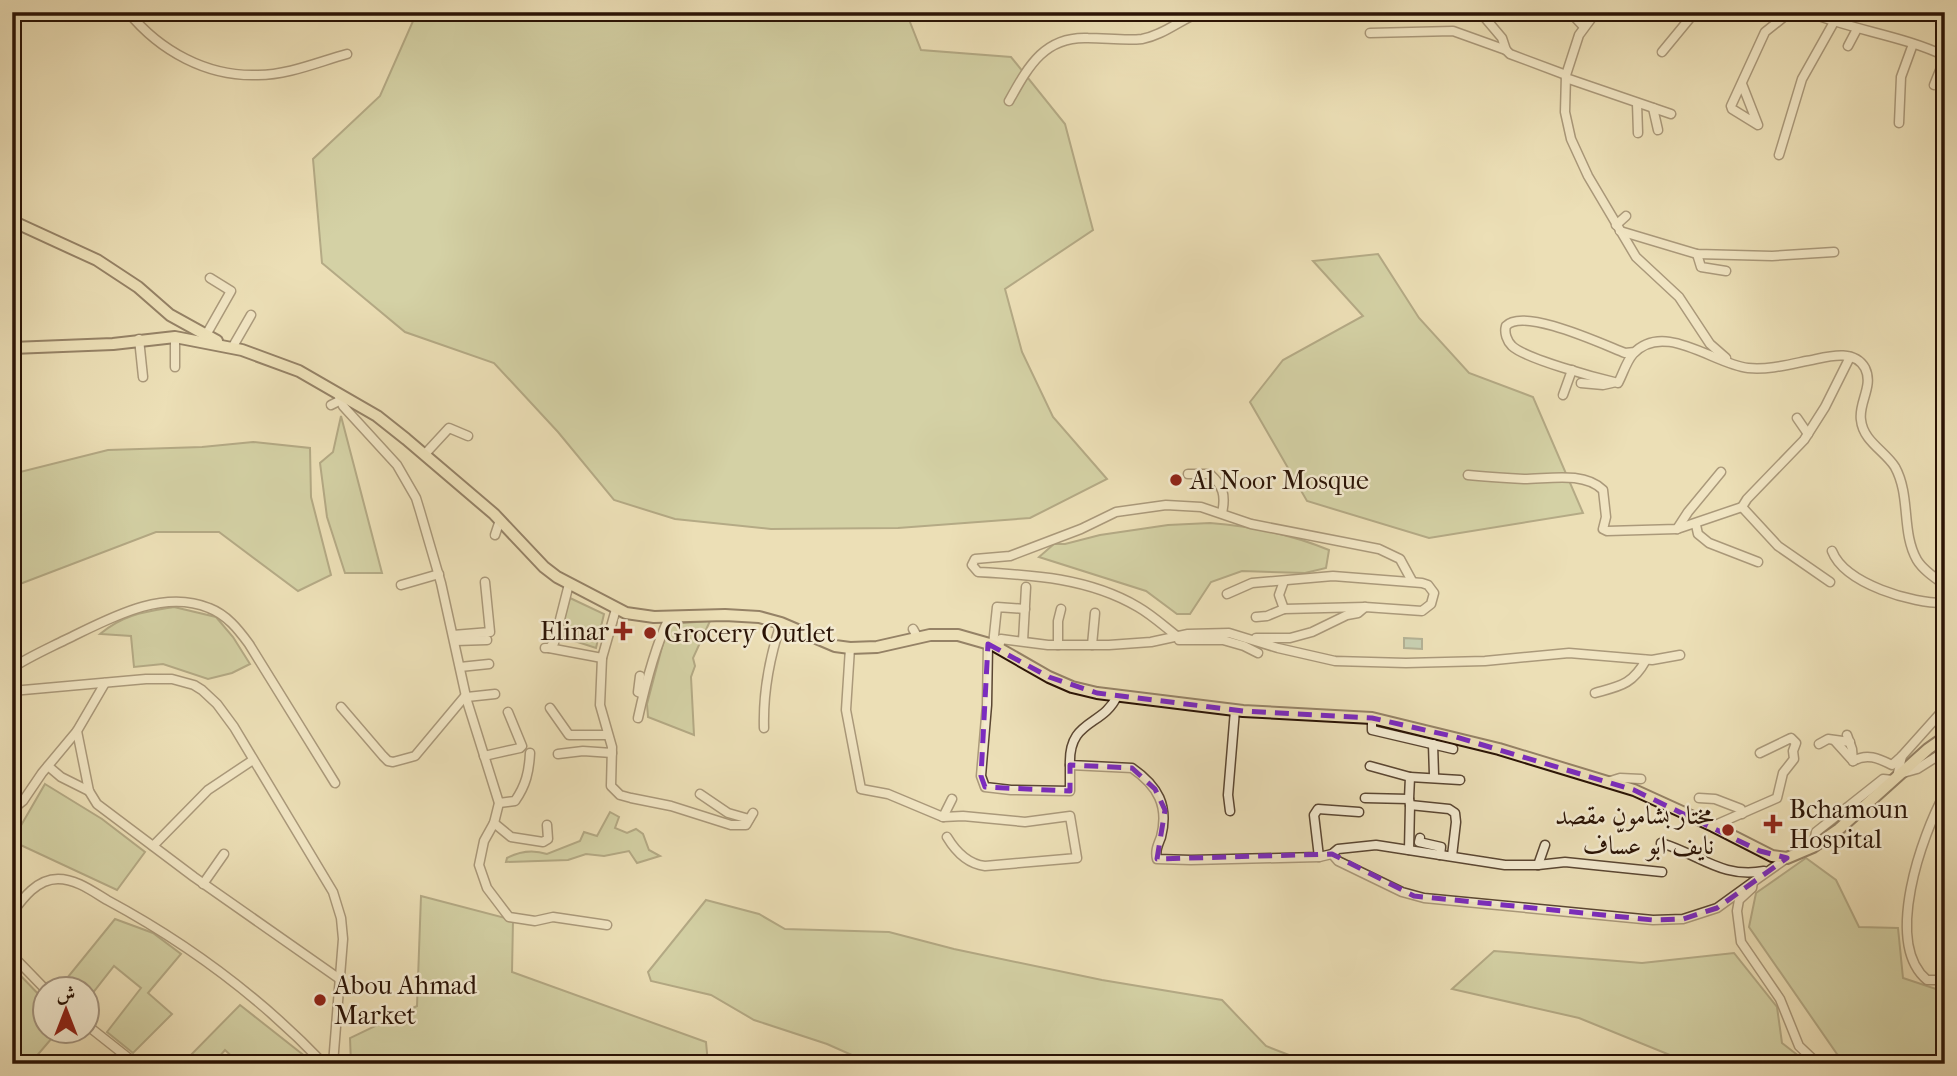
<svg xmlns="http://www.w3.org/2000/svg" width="1957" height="1076" viewBox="0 0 1957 1076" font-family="'IM FELL French Canon',Amiri,serif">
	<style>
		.green { fill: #b5c290; stroke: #706a4a; stroke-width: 2 }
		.water { fill: #99bdaa; stroke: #6d7968; stroke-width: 2 }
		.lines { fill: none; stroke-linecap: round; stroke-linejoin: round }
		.minor-casing { stroke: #5a4632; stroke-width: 11 }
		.major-casing { stroke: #2a1305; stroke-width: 14 }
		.minor { stroke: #f3ead0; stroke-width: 8 }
		.major { stroke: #ecdfb7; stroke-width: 10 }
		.marked { fill: none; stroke: #7b2cbf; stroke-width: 5; stroke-dasharray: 14 9; stroke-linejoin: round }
		.poi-dot { fill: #8f2418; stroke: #f3ead0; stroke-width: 2.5 }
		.labels { text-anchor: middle; stroke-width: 5; stroke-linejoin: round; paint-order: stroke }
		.poi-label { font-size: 26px; fill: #2a1305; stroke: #f3ead0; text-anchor: start }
	</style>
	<rect width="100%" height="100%" fill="#ecdfb7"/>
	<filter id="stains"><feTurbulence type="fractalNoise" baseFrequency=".00286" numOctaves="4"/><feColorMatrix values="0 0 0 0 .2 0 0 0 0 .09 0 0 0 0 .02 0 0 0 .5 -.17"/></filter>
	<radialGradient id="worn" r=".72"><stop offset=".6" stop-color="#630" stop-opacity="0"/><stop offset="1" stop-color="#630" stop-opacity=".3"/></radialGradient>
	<g class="green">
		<path d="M417,12H486L505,17L518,12H906L921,50L1011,57L1065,124L1093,230L1005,289L1022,352L1053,417L1107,479L1030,518L898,528L771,529L675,519L614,500L558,432L494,363L405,332L322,263L313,159L380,96Z"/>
		<path d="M1378,254L1419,318L1469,373L1533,397L1583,513L1429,538L1307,501L1250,402L1283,360L1363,316L1313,261Z"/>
		<path d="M341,416L382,573H345L327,517L320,463L333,452Z"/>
		<path d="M253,442L310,448L311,497L331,575L298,591L219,532H156L12,587V474L108,450L202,447Z"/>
		<path d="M1210,523C1252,526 1290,534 1329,550L1326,568L1305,573L1242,571L1211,582L1190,614H1177L1146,591L1039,557L1054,544H1065L1100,535L1168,525Z"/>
		<path d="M570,598L604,614L596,648L559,636Z"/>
		<path d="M174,607L216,617L233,637L250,664L232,673L208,679L163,664L134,667L131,636L100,634C124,614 144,612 174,607Z"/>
		<path d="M710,621L693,658L695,666L691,677L694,735L648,717L647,704L666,632L670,624Z"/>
		<path d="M45,784L102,819L145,852L117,890L12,841Z"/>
		<path d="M610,812L619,817L615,828L627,833L636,829L643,834L649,850L660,856L637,863L629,851L604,856L586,854L568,860L506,862L507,858C520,851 532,849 547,854L580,841L584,832L597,836Z"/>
		<path d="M1806,858L1836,880L1859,927L1898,928L1903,978L1945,992V1064H1849L1837,1054L1749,927L1756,893Z"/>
		<path d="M421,896L513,920L512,972L706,1042L708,1064H351L350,1038L417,1006Z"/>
		<path d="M706,900L759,914L785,929L889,932L954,949L1102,980L1222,1000L1266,1046L1312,1064H872L827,1044L754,1020L711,995L651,981L648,972Z"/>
		<path d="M115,919L153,933L181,954L148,993L172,1014L133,1053L107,1032L141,988L114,966L88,999V988H59Z"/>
		<path d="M1494,951L1642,963L1734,953L1777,1007L1782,1043L1809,1064H1692L1579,1018L1452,989Z"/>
		<path d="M19,974L45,1001L46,1030L58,1031L34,1059L38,1064H12V978Z"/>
		<path d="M240,1005L311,1061L307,1064H240L225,1050L213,1064H182Z"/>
	</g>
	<path class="water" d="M1404,638L1422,639V649L1404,648Z"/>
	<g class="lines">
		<defs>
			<g id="minor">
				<path d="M128,12C160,51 207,77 258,75C288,75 318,62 347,54"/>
				<path d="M1480,12L1502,38L1506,50L1510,54L1566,75"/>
				<path d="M1570,12L1584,27"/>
				<path d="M1596,12L1579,35L1566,75L1565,112L1571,139L1588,176L1636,257L1679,297L1710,344L1726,358"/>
				<path d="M1808,12C1852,30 1904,36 1945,56"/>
				<path d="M1370,33L1453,31L1506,50"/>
				<path d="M1848,46L1857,29"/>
				<path d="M1662,52L1695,12"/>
				<path d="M1566,78L1671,114"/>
				<path d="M1742,84L1758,125L1732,109L1731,106L1765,32L1790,12"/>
				<path d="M1934,85L1945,58"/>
				<path d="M1009,101C1028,67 1044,36 1088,38C1106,38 1125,41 1142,39C1164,35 1181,19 1201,12"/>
				<path d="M1637,103L1638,133"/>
				<path d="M1653,108L1658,130"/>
				<path d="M1899,123L1901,77L1913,44"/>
				<path d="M1779,155L1802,79L1834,22"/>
				<path d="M1945,205V211"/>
				<path d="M1616,225L1626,216"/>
				<path d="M1620,231L1697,254L1772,256L1834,252"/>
				<path d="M1697,254L1701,267L1726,271"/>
				<path d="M206,335L231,291L210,278"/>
				<path d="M139,339L143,377"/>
				<path d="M232,348L251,315"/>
				<path d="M1635,352L1625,353C1602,344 1523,307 1506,326C1504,333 1507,341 1512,346C1526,359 1597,378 1618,383C1623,374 1626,362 1633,354C1664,320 1715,365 1748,368C1767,370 1787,365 1806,361C1824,358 1853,347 1865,368C1874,386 1858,403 1861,420C1863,441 1885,451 1895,467C1911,496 1901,532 1917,560C1923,570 1935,578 1945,585"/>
				<path d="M175,367V337"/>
				<path d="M1581,383L1603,385L1612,383"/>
				<path d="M338,394L343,406L397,465L416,498L420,511L441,583L467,701L499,803L494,823L484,841L479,865L487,888L509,917L535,921L553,917L607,925"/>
				<path d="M1563,395L1572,370"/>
				<path d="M331,405L341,400"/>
				<path d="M1797,418L1808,434"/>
				<path d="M425,454L449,428L468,436"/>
				<path d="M1188,474H1210C1223,486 1226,495 1222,513"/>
				<path d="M1468,475C1487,477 1505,478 1524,479C1548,479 1584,471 1603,490L1606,517L1603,529L1607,531L1677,529L1742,507L1747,499L1804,440L1825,407L1850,357"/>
				<path d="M1742,507L1778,546L1830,582"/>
				<path d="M1696,525L1698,534L1709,543L1758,562"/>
				<path d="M1677,529L1688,512L1721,472"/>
				<path d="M495,535L500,520"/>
				<path d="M1832,551C1845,584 1913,604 1945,603"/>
				<path d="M401,585L439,574"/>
				<path d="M1227,594L1252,583L1333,576L1422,583L1428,585L1434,593L1431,604L1422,611L1365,607L1284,609L1267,616L1256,617"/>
				<path d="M616,609L602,658L600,705L612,747L611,786L620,795L631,798L671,806L731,825H746L753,813"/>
				<path d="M1284,609L1279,595L1284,581"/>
				<path d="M913,629L918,638"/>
				<path d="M453,635L490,632L485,582"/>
				<path d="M1178,637C1165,627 1152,615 1138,607C1089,578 1033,575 978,572L972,565L975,559L1010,556L1081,529L1116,512L1166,505L1201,507L1251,524L1379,549L1400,559L1412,581"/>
				<path d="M1256,638H1290L1312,632L1347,615L1358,613L1365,607"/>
				<path d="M1179,640H1223L1244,646L1258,653"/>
				<path d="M455,641L487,640"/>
				<path d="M1023,641L1026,587"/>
				<path d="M988,644L987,705L981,776L985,787L1011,790L1070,791V765"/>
				<path d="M993,645L997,607L1025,609"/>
				<path d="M1058,645V621L1061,609"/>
				<path d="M1092,645L1095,613"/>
				<path d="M999,647L1001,639L1048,645H1109L1151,642L1188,634L1229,633L1278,648L1335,661L1406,663L1485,661L1569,653L1652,660L1680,655"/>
				<path d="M545,648H549L554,643L569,584"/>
				<path d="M549,648L602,658"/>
				<path d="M850,648L846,710L861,789L888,794L943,817L952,799"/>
				<path d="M460,667L489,664"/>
				<path d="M12,668C29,657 47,649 65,640C107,620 161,588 209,608C227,615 238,629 249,644L335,783"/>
				<path d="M640,676L638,692L643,694"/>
				<path d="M105,683L77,731L89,791L97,804L194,877L341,980"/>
				<path d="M12,691L146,679H172L194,685L202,690L217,704L234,727L333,892L341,918L343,939L333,1064"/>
				<path d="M1595,693C1620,686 1632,685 1646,660"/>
				<path d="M1117,696C1103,727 1068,719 1070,765L1132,768C1158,786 1169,806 1161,837C1158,845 1155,850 1157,859L1191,860L1319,857L1332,854"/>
				<path d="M467,697L495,694"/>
				<path d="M341,707L383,756L388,761L393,762L415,756L466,695"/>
				<path d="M550,708L569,735H607"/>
				<path d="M638,718C645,686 655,647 669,618"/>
				<path d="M1372,718V730L1453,749"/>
				<path d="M764,728C763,693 770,656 781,623"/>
				<path d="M1847,735L1852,749L1853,761"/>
				<path d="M1835,741L1853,761"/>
				<path d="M1433,744L1434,775"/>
				<path d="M1819,744L1828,739L1850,742"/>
				<path d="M558,754L583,751L612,753"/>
				<path d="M484,756L520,748L522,746L508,712"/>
				<path d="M1853,761C1867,753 1878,758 1892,765L1902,756"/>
				<path d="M48,766L61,777L89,791"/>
				<path d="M1370,766L1410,777L1409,799"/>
				<path d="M1903,773L1917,769L1941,754"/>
				<path d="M1410,777L1460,780"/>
				<path d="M1897,777L1902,756L1945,708"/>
				<path d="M1607,782L1620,778L1641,779"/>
				<path d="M1945,793C1922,835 1883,943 1927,980H1945"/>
				<path d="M700,794L728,813L749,819"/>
				<path d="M1365,798L1409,799L1410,805L1409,850"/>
				<path d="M1699,798L1715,799L1741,809L1742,814"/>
				<path d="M499,803L515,801C526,785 529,772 530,753"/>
				<path d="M12,804L18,805L23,801L42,773L77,731"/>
				<path d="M1410,805L1449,809L1455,813L1456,822L1452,856"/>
				<path d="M1230,811L1228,795L1235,710"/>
				<path d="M943,817L963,816L1025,822L1070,816L1077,858L985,866C968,864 956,852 947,837"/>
				<path d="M494,823L511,837L543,842L548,839L547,825"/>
				<path d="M1713,826L1777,798L1783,773L1794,759L1793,751L1796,743L1791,738L1760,753"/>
				<path d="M1420,838L1419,842L1441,847L1440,855"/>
				<path d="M1661,843C1699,854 1722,879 1764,871"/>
				<path d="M153,846L208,790L253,760"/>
				<path d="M1813,847L1816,832L1883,779L1893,780"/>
				<path d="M1319,857L1314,815L1318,809L1359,812"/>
				<path d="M1787,858L1753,882L1752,888L1739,900L1737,911L1741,942L1780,999L1799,1046L1818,1064"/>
				<path d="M1538,865L1545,845"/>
				<path d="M1662,872L1565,862L1538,865H1505L1376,845L1338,849L1332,854L1338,861L1402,892L1424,898L1653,920L1683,919L1717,908L1753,882"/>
				<path d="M203,884L224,854"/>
				<path d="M12,913C23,898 37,879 58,879C76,879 92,891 107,900C187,943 261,998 324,1064"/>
				<path d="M12,955L46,990"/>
				<path d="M88,1026L136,1064"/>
			</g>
			<g id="major">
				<path d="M12,221L97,260L138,287L170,315L217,341"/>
				<path d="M12,348L113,344L175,337L242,350L299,371L377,416L406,439L494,514L544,567L557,577L626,613L654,617L725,615L759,617L781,623L835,646L850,648L877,647L930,635H958L993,645L1049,677L1072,687L1097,693L1243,711L1372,718L1499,749L1634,790L1713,826L1772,856L1787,858L1813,847L1839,829L1928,749L1945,737"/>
			</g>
		</defs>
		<use href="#minor" class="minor-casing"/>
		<use href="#major" class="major-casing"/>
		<use href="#minor" class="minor"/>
		<use href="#major" class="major"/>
	</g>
	<path d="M0 0H1957V1076H0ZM988,644L1049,677L1097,693L1243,711L1372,718L1456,737L1634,790L1760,851L1787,858L1717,908L1683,919L1653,920L1414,896L1332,854L1157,859L1165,810L1155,789L1132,768L1070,765V791L985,787L981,776Z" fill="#ecdfb7" fill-opacity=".55" fill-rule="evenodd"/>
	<path class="marked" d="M988,644L1049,677L1097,693L1243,711L1372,718L1456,737L1634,790L1760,851L1787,858L1717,908L1683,919L1653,920L1414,896L1332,854L1157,859L1165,810L1155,789L1132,768L1070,765V791L985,787L981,776Z"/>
	<g class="poi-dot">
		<circle cx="1176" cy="480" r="7"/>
		<path d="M619.5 620.5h7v7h7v7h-7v7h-7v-7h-7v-7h7z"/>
		<circle cx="650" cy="633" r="7"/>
		<path d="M1769.5 813.5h7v7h7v7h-7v7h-7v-7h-7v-7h7z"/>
		<circle cx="1728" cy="830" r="7"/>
		<circle cx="320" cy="1000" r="7"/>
	</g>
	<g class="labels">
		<g class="poi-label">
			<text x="1190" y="489">Al Noor Mosque</text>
			<text x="609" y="640" text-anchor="end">Elinar</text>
			<text x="664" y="642">Grocery Outlet</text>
			<text x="1789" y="818">Bchamoun<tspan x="1789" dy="30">Hospital</tspan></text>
			<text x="1714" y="824" text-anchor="end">مختار بشامون مقصد<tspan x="1714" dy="30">نايف ابو عسّاف</tspan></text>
			<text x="334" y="994">Abou Ahmad<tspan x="334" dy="30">Market</tspan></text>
		</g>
	</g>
	<rect width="1957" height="1076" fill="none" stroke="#ecdfb7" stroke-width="42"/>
	<rect x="14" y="14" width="1929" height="1048" fill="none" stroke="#2a1305" stroke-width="3.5"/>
	<rect x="21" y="21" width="1915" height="1034" fill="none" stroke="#2a1305" stroke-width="2"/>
	<g transform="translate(66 1010)"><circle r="33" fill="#f3ead0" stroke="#a3947f" stroke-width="2"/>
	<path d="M0-5L12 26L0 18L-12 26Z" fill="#8f2418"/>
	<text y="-10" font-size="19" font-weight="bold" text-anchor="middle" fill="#2a1305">ش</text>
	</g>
	<rect width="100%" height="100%" filter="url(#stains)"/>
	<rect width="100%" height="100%" fill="url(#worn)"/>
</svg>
